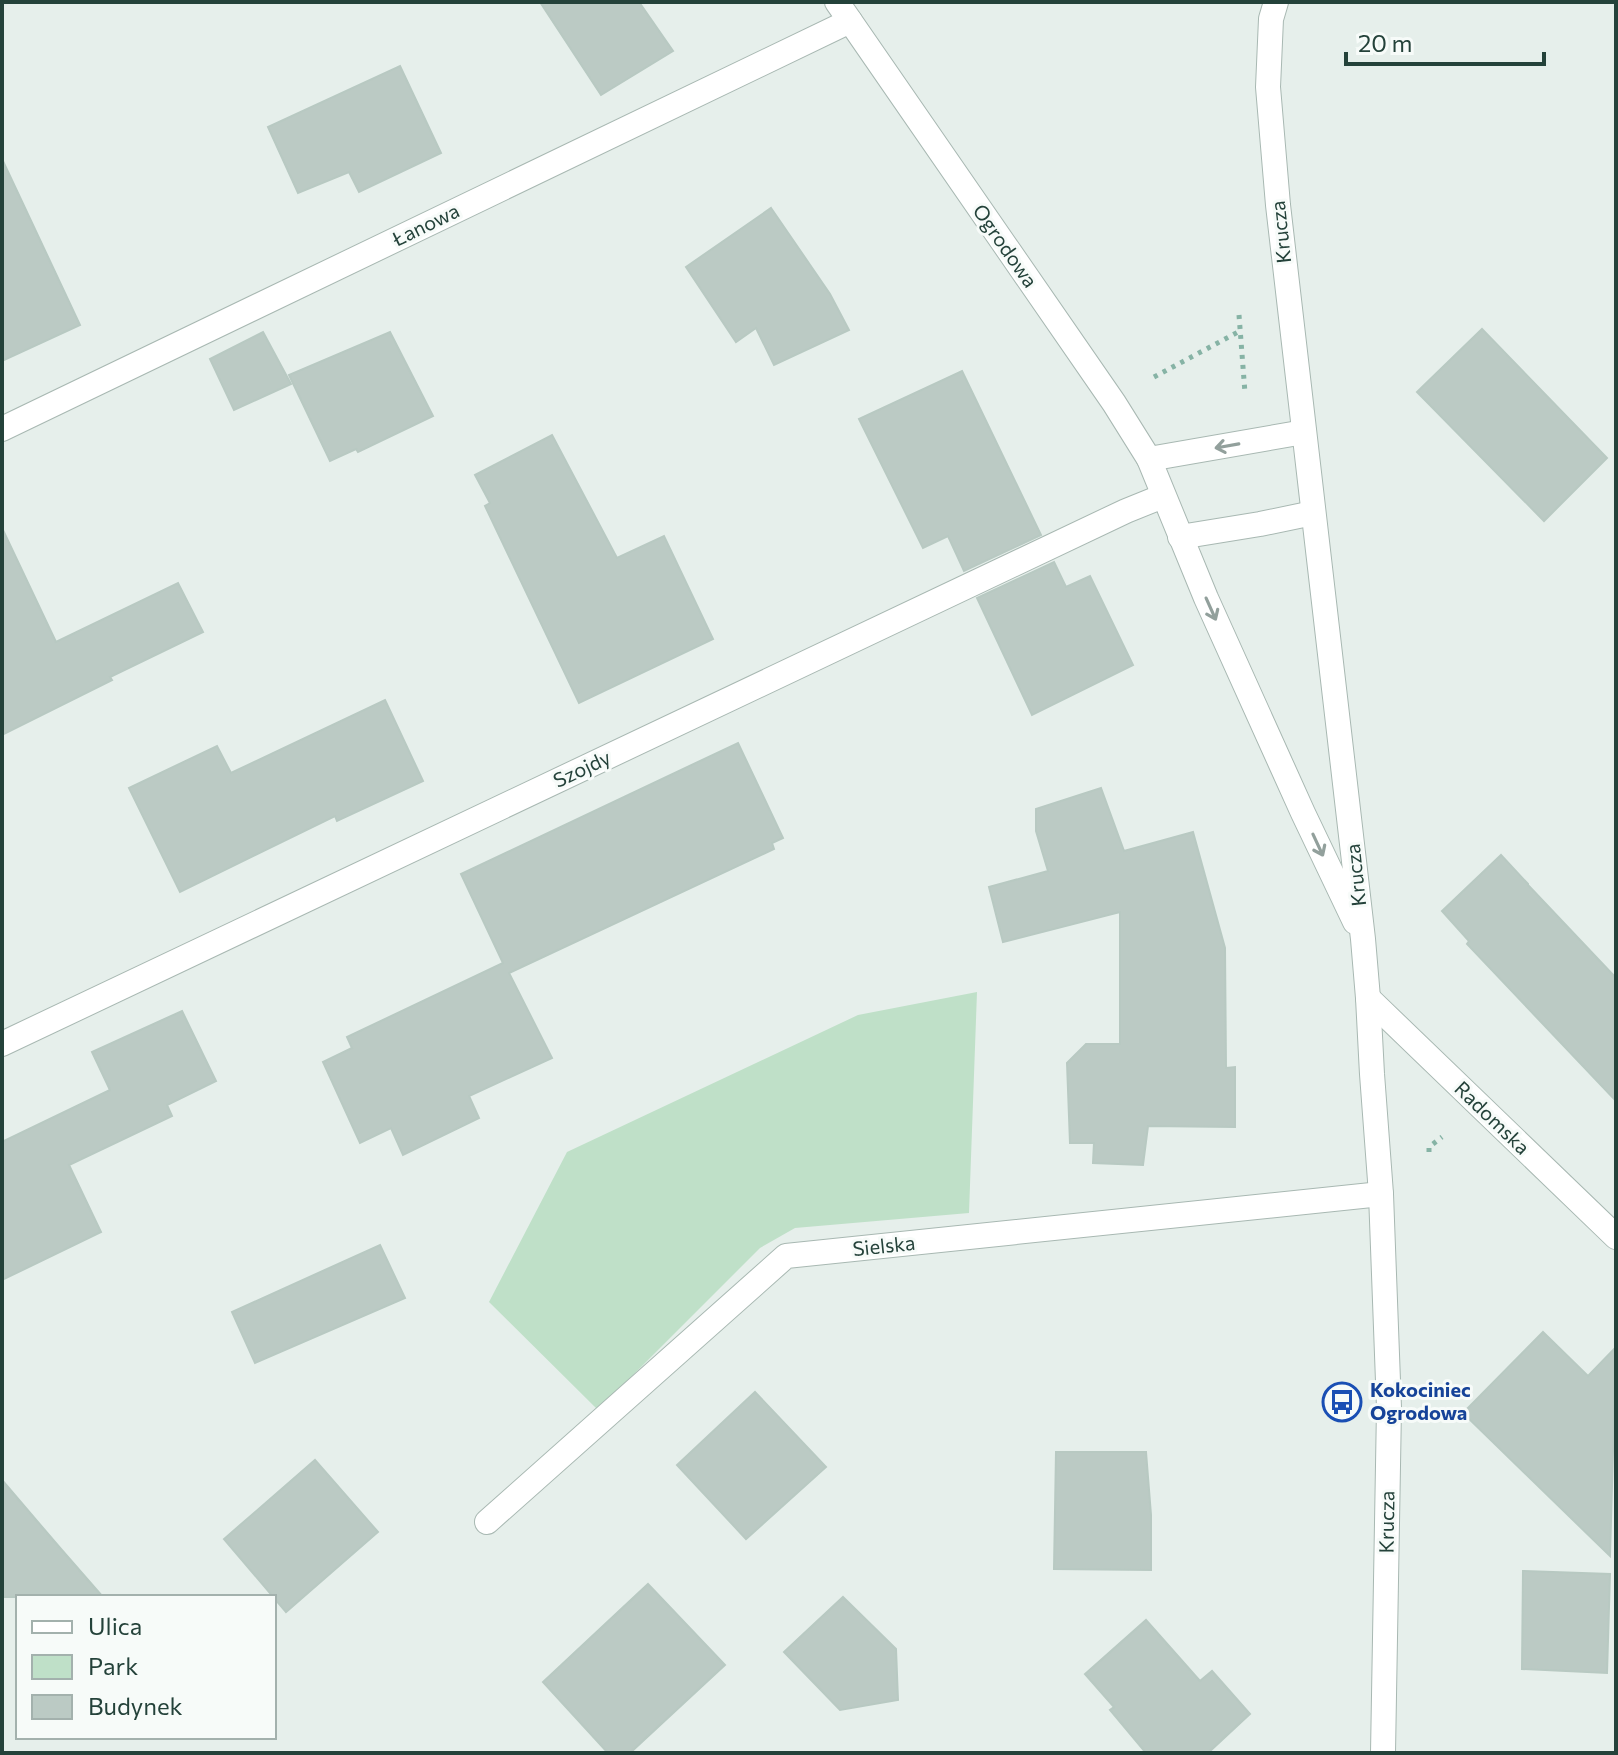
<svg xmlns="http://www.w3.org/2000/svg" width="1618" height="1755" viewBox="0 0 1618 1755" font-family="Commissioner,sans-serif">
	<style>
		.green { fill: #bfe0c8 }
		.building { fill: #bbcac4; stroke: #b8c9c2; stroke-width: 2 }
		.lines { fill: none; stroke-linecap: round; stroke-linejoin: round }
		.minor-casing { stroke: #a8b8b2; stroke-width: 26 }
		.path { stroke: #86b3a5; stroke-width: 5; stroke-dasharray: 4 6; stroke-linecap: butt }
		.minor { stroke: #fff; stroke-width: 24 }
		.oneway { stroke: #92a09c }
		.labels { text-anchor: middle; stroke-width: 6; stroke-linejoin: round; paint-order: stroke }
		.street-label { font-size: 20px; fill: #24423a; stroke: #f7fbf9 }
		.transit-label { font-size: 20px; font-weight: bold; fill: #164399; stroke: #f7fbf9; text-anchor: start }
	</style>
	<rect width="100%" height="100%" fill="#e6efeb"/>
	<path class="green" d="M977,992L969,1213L795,1228L760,1248L598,1410L489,1302L567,1152L858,1015Z"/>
	<g class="building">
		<path d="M540,2H639L673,51L601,95Z"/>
		<path d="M400,66L441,153L359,192L349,172L298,193L268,127Z"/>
		<path d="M2,159L80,325L2,361Z"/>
		<path d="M771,208L830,294L849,330L774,365L756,328L736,342L686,267Z"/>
		<path d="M1482,329L1607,458L1544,521L1417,392Z"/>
		<path d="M263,332L291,384L234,410L210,359Z"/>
		<path d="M390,332L433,416L358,452L356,449L330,461L289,375Z"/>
		<path d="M962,371L1041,535L964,571L948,536L923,548L859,419Z"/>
		<path d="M552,435L617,558L664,536L713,639L579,703L485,506L490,503L475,475Z"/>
		<path d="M2,528L56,642L178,583L203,632L110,677L112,680L2,735Z"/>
		<path d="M1054,562L1066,587L1090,576L1133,665L1032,715L977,598Z"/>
		<path d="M385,700L423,781L337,821L335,816L180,892L129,788L217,746L231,773Z"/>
		<path d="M738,743L783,838L772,843L774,849L509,973L552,1058L469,1096L479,1118L403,1155L391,1128L360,1143L323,1062L352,1048L347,1037L503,963L461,874Z"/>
		<path d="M1101,788L1124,851L1193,832L1225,948L1226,1068L1235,1067V1127L1148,1126L1143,1165L1093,1163L1094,1143H1070L1067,1063L1086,1044H1120V912L1003,942L989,887L1048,871L1036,831V809Z"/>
		<path d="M1501,855L1528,884V885L1616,978V1101L1467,944L1469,941L1442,911Z"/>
		<path d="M182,1011L216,1081L167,1105L172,1116L69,1165L101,1232L2,1280V1142L110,1090L92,1052Z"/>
		<path d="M380,1245L405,1298L255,1363L232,1312Z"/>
		<path d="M1543,1332L1588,1376L1616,1347L1610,1556L1463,1413Z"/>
		<path d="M755,1392L826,1467L746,1539L677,1465Z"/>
		<path d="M1056,1452H1146L1151,1515V1570L1054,1569Z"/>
		<path d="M315,1460L378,1532L286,1612L224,1539Z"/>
		<path d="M2,1480L61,1549L103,1597H2Z"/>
		<path d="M1523,1571L1610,1574L1607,1673L1522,1669Z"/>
		<path d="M648,1584L725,1665L630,1753H608L543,1682Z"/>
		<path d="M843,1597L896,1649L898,1700L840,1710L784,1652Z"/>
		<path d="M1146,1620L1200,1681L1212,1671L1250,1714L1208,1753H1146L1110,1710L1114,1707L1085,1674Z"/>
	</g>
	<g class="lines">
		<defs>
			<g id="minor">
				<path d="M837,2L1114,403L1149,459L1206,598L1303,813L1355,922"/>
				<path d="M1276,2L1271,19L1268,87L1278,205L1363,939L1368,998L1372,1074L1381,1194L1389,1408L1383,1753"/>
				<path d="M2,429L850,21"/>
				<path d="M1149,459L1304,432"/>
				<path d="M1180,537L1260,524L1313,513"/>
				<path d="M1368,998L1616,1237"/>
				<path d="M2,1044L1126,511L1163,496"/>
				<path d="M487,1522L786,1256L1381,1194"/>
			</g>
		</defs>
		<use href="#minor" class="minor-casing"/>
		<g class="path">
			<path d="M1239,315L1245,393"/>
			<path d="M1154,377L1240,331"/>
			<path d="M1429,1152V1147L1442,1137"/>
		</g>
		<use href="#minor" class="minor"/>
	</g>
	<defs><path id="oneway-shaft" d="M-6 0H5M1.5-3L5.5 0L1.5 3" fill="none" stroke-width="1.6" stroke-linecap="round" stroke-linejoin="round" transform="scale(2)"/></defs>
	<g class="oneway">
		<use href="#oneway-shaft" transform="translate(1227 446) rotate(170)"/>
		<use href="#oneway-shaft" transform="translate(1211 609) rotate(66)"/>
		<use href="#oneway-shaft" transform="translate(1318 845) rotate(65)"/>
	</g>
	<defs>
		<symbol id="bus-ring" viewBox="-11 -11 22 22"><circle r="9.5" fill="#f7fbf9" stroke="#1a4fb4" stroke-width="1.5"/><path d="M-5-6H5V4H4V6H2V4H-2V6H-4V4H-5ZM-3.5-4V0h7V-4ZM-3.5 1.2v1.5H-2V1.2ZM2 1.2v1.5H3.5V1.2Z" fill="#1a4fb4"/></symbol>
	</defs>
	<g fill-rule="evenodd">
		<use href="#bus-ring" x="1320" y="1380" width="44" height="44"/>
	</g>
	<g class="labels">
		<g class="street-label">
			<text transform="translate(426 225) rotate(-26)" y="7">Łanowa</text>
			<text transform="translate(1281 232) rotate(-96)" y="7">Krucza</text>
			<text transform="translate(1005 246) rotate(55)" y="7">Ogrodowa</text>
			<text transform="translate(582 769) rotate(-25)" y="7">Szojdy</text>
			<text transform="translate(1356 875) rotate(-96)" y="7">Krucza</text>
			<text transform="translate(1492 1118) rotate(44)" y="7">Radomska</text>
			<text transform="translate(884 1246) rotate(-6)" y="7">Sielska</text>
			<text transform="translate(1387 1522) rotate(-89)" y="7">Krucza</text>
		</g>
		<g class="transit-label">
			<text x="1370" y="1397">Kokociniec<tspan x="1370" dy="23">Ogrodowa</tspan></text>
		</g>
	</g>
	<rect width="1618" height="1755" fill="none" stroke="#24423a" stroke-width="8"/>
	<rect x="16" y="1595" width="260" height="144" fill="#f7fbf9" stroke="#a3b1ad" stroke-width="2"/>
	<rect x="32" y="1621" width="40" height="12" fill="#ffffff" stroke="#a3b1ad" stroke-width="2"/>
	<text x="88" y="1635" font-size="24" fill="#24423a">Ulica</text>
	<rect x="32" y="1655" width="40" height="24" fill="#bfe0c8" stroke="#a3b1ad" stroke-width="2"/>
	<text x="88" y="1675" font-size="24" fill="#24423a">Park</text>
	<rect x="32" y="1695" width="40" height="24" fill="#bbcac4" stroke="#a3b1ad" stroke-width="2"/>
	<text x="88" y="1715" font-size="24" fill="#24423a">Budynek</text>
	<path d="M1346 52v12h198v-12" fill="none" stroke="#24423a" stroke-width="4"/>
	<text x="1358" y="52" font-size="24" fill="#24423a" stroke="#f7fbf9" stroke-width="6" paint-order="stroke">20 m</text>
</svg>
